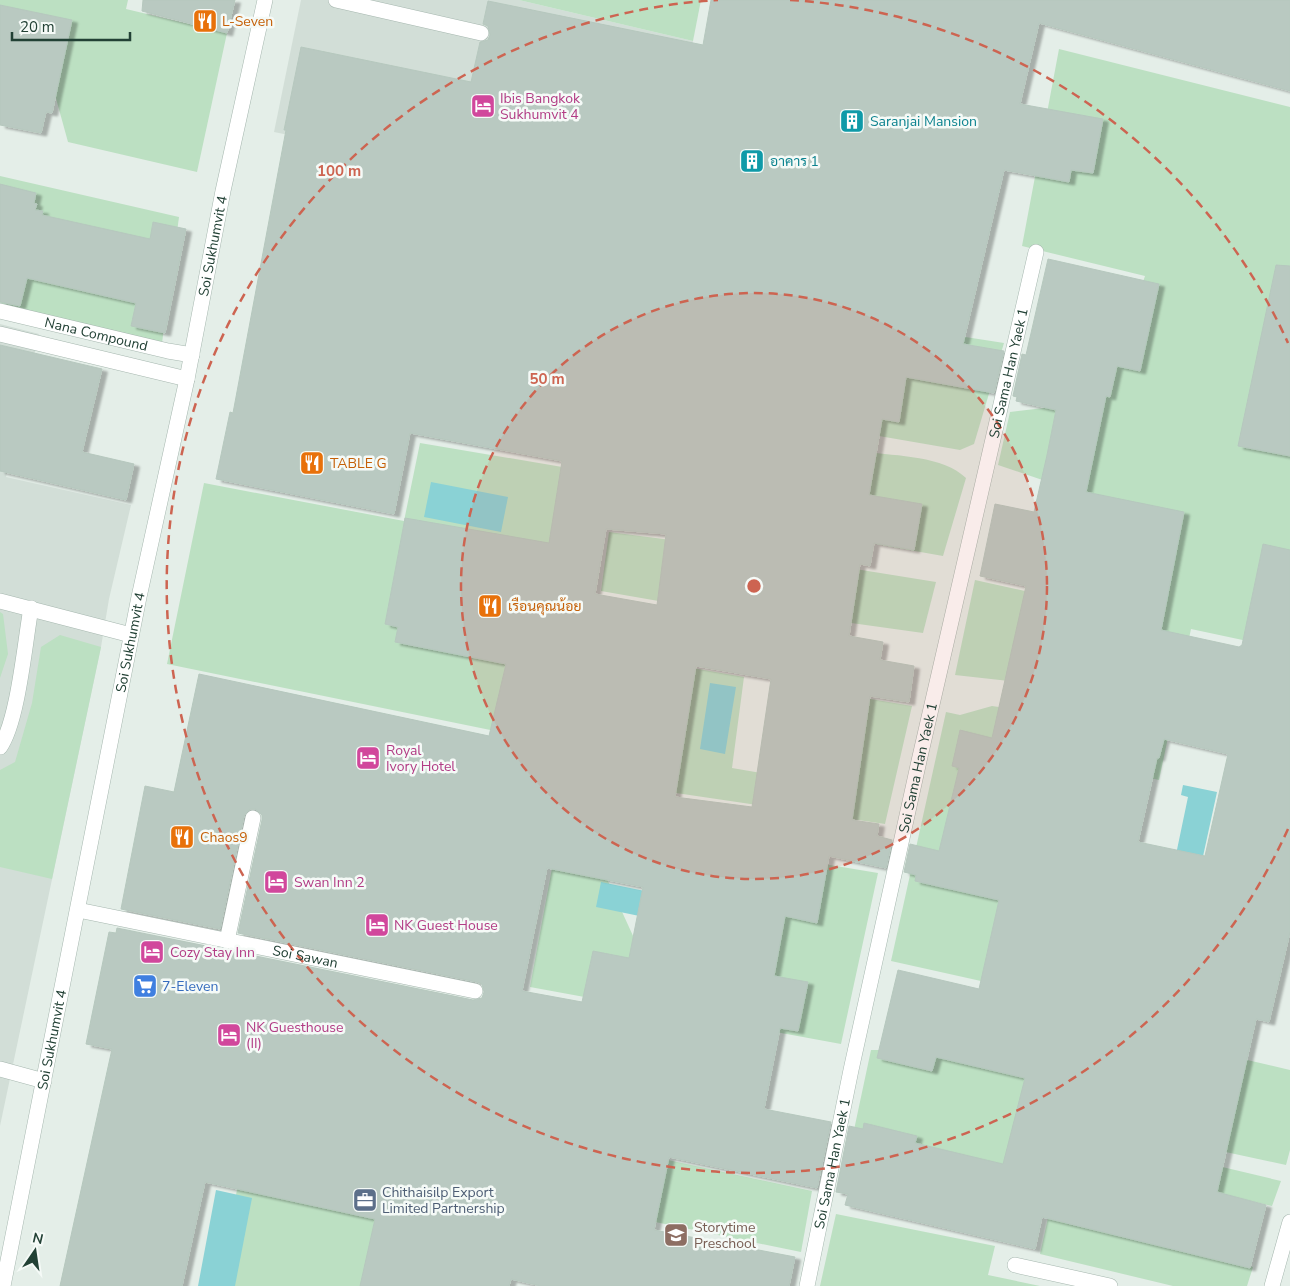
<svg xmlns="http://www.w3.org/2000/svg" width="1290" height="1286" viewBox="0 0 1290 1286" font-family="'Nunito Sans',Sarabun,sans-serif">
	<style>
		.built { fill: #d2ded7 }
		.green { fill: #bce0c2 }
		.water { fill: #8ad2d5 }
		.building { fill: #b9c9c1; stroke: #b6c8be; fill-rule: evenodd; filter: url(#shadow) }
		.lines { fill: none; stroke-linecap: round; stroke-linejoin: round }
		.lane-casing { stroke: #a6b7af; stroke-width: 16 }
		.street-casing { stroke: #a6b7af; stroke-width: 16 }
		.lane { stroke: #fff; stroke-width: 15 }
		.street { stroke: #fff; stroke-width: 15 }
		.ring { fill: none; stroke: #cd6451; stroke-width: 2.5; stroke-dasharray: 9 6 }
		.labels { text-anchor: middle; stroke-width: 5; stroke-linejoin: round; paint-order: stroke }
		.food-label { font-size: 14px; fill: #c56008; stroke: #f5faf7; text-anchor: start }
		.hotel-label { font-size: 14px; fill: #b23c85; stroke: #f5faf7; text-anchor: start }
		.culture-label { font-size: 14px; fill: #0d838f; stroke: #f5faf7; text-anchor: start }
		.street-label { font-size: 14px; fill: #224135; stroke: #f5faf7 }
		.shop-label { font-size: 14px; fill: #366cbe; stroke: #f5faf7; text-anchor: start }
		.service-label { font-size: 14px; fill: #4e5e75; stroke: #f5faf7; text-anchor: start }
		.education-label { font-size: 14px; fill: #785e54; stroke: #f5faf7; text-anchor: start }
		.centre { fill: #cd6451; stroke: #f5faf7; stroke-width: 2.5 }
		.ring-label { font-size: 15px; text-anchor: middle; font-weight: bold; fill: #cd6451; stroke: #f5faf7; stroke-width: 5; stroke-linejoin: round; paint-order: stroke }
	</style>
	<defs>
		<filter id="shadow"><feDropShadow dx="5.5" dy="3" stdDeviation="1" flood-color="#0004"/></filter>
	</defs>
	<rect width="100%" height="100%" fill="#e4eee8"/>
	<g class="built">
		<path d="M301,0H519L693,41L662,212L274,132Z"/>
		<path d="M0,324L39,334L6,477L131,505L109,599L101,647L0,1126Z"/>
	</g>
	<g class="green">
		<path d="M0,0H128L126,9L227,33L197,172L68,142L46,62L0,49Z"/>
		<path d="M519,0H701L693,41Z"/>
		<path d="M1059,49L1290,107V650L1191,629L1159,780L970,738L1107,1009L891,961L946,712L960,715L992,706L1027,711V683L955,675L975,580L1142,617L1166,522L998,465L1010,412L1103,401L1145,276L1022,246Z"/>
		<path d="M0,176L179,217L162,343L0,305Z"/>
		<path d="M792,310L1004,343L974,444L960,450L775,418Z"/>
		<path d="M420,443L574,469L520,736L167,664L204,483L404,521Z"/>
		<path d="M866,452C897,456 944,456 966,478L943,556L853,540Z"/>
		<path d="M609,532L710,545L670,603L601,591Z"/>
		<path d="M843,567L936,582L923,633L837,621Z"/>
		<path d="M0,612L3,614L8,654L0,678Z"/>
		<path d="M60,635L101,647L52,879L0,867V770L15,762L32,703L41,647Z"/>
		<path d="M670,664L744,677L732,768L835,786L853,696L912,706L885,824L649,789Z"/>
		<path d="M569,776L592,846L639,949L782,857L878,873L841,1044L530,987Z"/>
		<path d="M871,1050H937L1093,1071L1079,1133L1281,1181L1272,1206L1061,1157L1055,1182L851,1144Z"/>
		<path d="M1243,1059L1290,1070V1150L1286,1165L1221,1151Z"/>
		<path d="M589,1143L812,1191L801,1252L636,1218Z"/>
		<path d="M239,1179L449,1221L434,1286H219Z"/>
		<path d="M836,1214L995,1246L988,1275L1040,1286H820Z"/>
		<path d="M1048,1218L1253,1267L1247,1286H1173L1040,1254Z"/>
	</g>
	<g class="water">
		<path d="M431,482L508,497L501,532L424,517Z"/>
		<path d="M710,683L736,687L725,754L700,749Z"/>
		<path d="M1183,785L1217,792L1195,893L1169,888L1188,797L1181,795Z"/>
		<path d="M601,882L713,905L707,930L596,907Z"/>
		<path d="M216,1190L252,1198L235,1286H198Z"/>
	</g>
	<g class="building">
		<path d="M143,0H235L227,33L142,11Z"/>
		<path d="M711,0H1290V91L1039,23L1020,104L1103,119L1093,173L1071,170L1069,182L1004,170L963,344L1004,351L994,393L906,377L899,422L882,419L869,495L922,504L914,550L874,543L870,566L860,564L849,636L883,642L880,660L914,666L909,702L870,696L852,820L879,824L877,836L892,840L886,868L829,856L817,923L785,916L774,976L808,982L798,1031L780,1028L764,1109L831,1122L817,1188L669,1157L654,1230L795,1257L789,1286H541L511,1279L509,1286H360L375,1219L205,1182L182,1286H60L112,1049L86,1044L109,932L116,933L117,928L473,1000L482,998L484,992L482,984L477,982L238,933L262,820V815L255,809H250L244,816L220,929L121,909L145,786L174,792L199,674L489,736L506,664L395,642L398,627L385,624L405,518L549,543L562,461L410,433L394,514L216,479L230,412L233,413L286,130H284L301,47L471,82L480,42L488,40L490,35L488,26L483,24L488,1L703,45ZM606,529L666,534L657,605L595,594ZM696,666L771,679L752,807L675,797ZM547,868L643,887L629,958L593,951L582,1002L522,991Z"/>
		<path d="M0,5L72,20L52,113L46,112L41,133L0,125Z"/>
		<path d="M0,184L36,193L34,203L37,204L35,210L43,211L42,215L150,239L153,222L186,229L165,333L131,326L136,303L27,278L20,306L0,302Z"/>
		<path d="M1048,259L1159,284L1140,371L1117,366L1110,397L1106,396L1086,492L1184,512L1161,630L1239,647L1242,645L1263,544L1290,550V932L1269,1022L1256,1019L1217,1192L1266,1205L1250,1268L1042,1217L1035,1249L845,1205L848,1194L836,1192L849,1126L863,1129L864,1123L917,1136L915,1143L1003,1164L1025,1078L936,1057L932,1071L877,1058L898,970L979,989L999,900L915,881L916,875L904,872L910,844L939,851L959,768L952,766L960,730L992,738L1026,586L980,576L995,504L1034,512L1047,455L1056,410L1016,401L1017,397L1013,396L1022,354L1026,355ZM1164,739L1228,754L1205,856L1138,842L1157,758H1159Z"/>
		<path d="M1276,265L1290,266V456L1238,446Z"/>
		<path d="M0,345L102,369L82,452L134,464L126,500L0,471Z"/>
	</g>
	<g class="lines">
		<defs>
			<g id="lane">
				<path d="M336,0L481,33"/>
				<path d="M0,334L187,379"/>
				<path d="M0,601L131,635"/>
				<path d="M0,747C18,722 25,641 31,608"/>
				<path d="M227,941L253,818"/>
				<path d="M0,1069L44,1081"/>
			</g>
			<g id="street">
				<path id="s1" d="M0,311L168,351L192,355"/>
				<path id="s2" d="M78,910L475,991"/>
				<path d="M1015,1265L1110,1286"/>
				<path id="s3" d="M3,1286L139,597L187,379L223,191L265,0"/>
				<path id="s4" d="M807,1286L851,1070L919,761L1036,252"/>
				<path d="M1272,1286L1290,1222"/>
			</g>
		</defs>
		<use href="#lane" class="lane-casing"/>
		<use href="#street" class="street-casing"/>
		<use href="#lane" class="lane"/>
		<use href="#street" class="street"/>
	</g>
	<circle cx="754" cy="586" r="293" fill="#cd6451" fill-opacity=".12"/>
	<g class="ring">
		<circle cx="754" cy="586" r="293"/>
		<path d="M1288 829A587 587 0 1 1 718 0M790 0A587 587 0 0 1 1288 343"/>
	</g>
	<defs>
		<symbol id="restaurant-square" viewBox="-11 -11 22 22"><rect x="-9" y="-9" width="18" height="18" rx="4" fill="#e8710a" stroke="#f5faf7"/><path d="M-5-6h1v4h1v-4h1v4h1v-4h1v5L-1.5 .5V6h-2V.5L-5-1ZM5-6V6H3V1.5H1.5Q1.5-4 5-6Z" fill="#fff"/></symbol>
		<symbol id="hotel-square" viewBox="-11 -11 22 22"><rect x="-9" y="-9" width="18" height="18" rx="4" fill="#d1479c" stroke="#f5faf7"/><path d="M-6-4.5h1.5V1H6V5H4.5V3h-9V5H-6ZM-4 0a1.8 1.8 0 1 1 3.6 0ZM.5 0V-2.5h3Q6-2.5 6 0Z" fill="#fff"/></symbol>
		<symbol id="building-square" viewBox="-11 -11 22 22"><rect x="-9" y="-9" width="18" height="18" rx="4" fill="#0f9aa8" stroke="#f5faf7"/><path d="M-4-6H4V6H1V3H-1V6H-4ZM-2.5-4.3h1.7v1.8h-1.7ZM.8-4.3h1.7v1.8H.8ZM-2.5-1h1.7V.8h-1.7ZM.8-1h1.7V.8H.8Z" fill="#fff"/></symbol>
		<symbol id="supermarket-square" viewBox="-11 -11 22 22"><rect x="-9" y="-9" width="18" height="18" rx="4" fill="#3f7fe0" stroke="#f5faf7"/><path d="M-6-5.5h2.5l.6 2H6L4.5 2H-2.5L-4.4-4H-6ZM-1.5 3.2a1.3 1.3 0 1 0 .1 0ZM3 3.2a1.3 1.3 0 1 0 .1 0Z" fill="#fff"/></symbol>
		<symbol id="office-square" viewBox="-11 -11 22 22"><rect x="-9" y="-9" width="18" height="18" rx="4" fill="#5c6f8a" stroke="#f5faf7"/><path d="M-6-3h4V-5.5h4V-3h4V5H-6ZM-1-4.5V-3h2v-1.5ZM-6 0V1H6V0Z" fill="#fff"/></symbol>
		<symbol id="school-square" viewBox="-11 -11 22 22"><rect x="-9" y="-9" width="18" height="18" rx="4" fill="#8d6e63" stroke="#f5faf7"/><path d="M0-5L7-2L0 1L-7-2ZM-4 1L0 2.5L4 1V4Q0 6-4 4Z" fill="#fff"/></symbol>
	</defs>
	<g fill-rule="evenodd">
		<use href="#restaurant-square" x="191" y="7" width="28" height="28"/>
		<use href="#hotel-square" x="469" y="92" width="28" height="28"/>
		<use href="#building-square" x="838" y="107" width="28" height="28"/>
		<use href="#building-square" x="738" y="147" width="28" height="28"/>
		<use href="#restaurant-square" x="298" y="449" width="28" height="28"/>
		<use href="#restaurant-square" x="476" y="592" width="28" height="28"/>
		<use href="#hotel-square" x="354" y="744" width="28" height="28"/>
		<use href="#restaurant-square" x="168" y="823" width="28" height="28"/>
		<use href="#hotel-square" x="262" y="868" width="28" height="28"/>
		<use href="#hotel-square" x="363" y="911" width="28" height="28"/>
		<use href="#hotel-square" x="138" y="938" width="28" height="28"/>
		<use href="#supermarket-square" x="131" y="972" width="28" height="28"/>
		<use href="#hotel-square" x="215" y="1021" width="28" height="28"/>
		<use href="#office-square" x="351" y="1186" width="28" height="28"/>
		<use href="#school-square" x="662" y="1221" width="28" height="28"/>
	</g>
	<g class="labels">
		<g class="food-label">
			<text x="222" y="26">L-Seven</text>
			<text x="330" y="468">TABLE G</text>
			<text x="508" y="611">เรือนคุณน้อย</text>
			<text x="200" y="842">Chaos9</text>
		</g>
		<g class="hotel-label">
			<text x="500" y="103">Ibis Bangkok<tspan x="500" dy="16">Sukhumvit 4</tspan></text>
			<text x="386" y="755">Royal<tspan x="386" dy="16">Ivory Hotel</tspan></text>
			<text x="294" y="887">Swan Inn 2</text>
			<text x="394" y="930">NK Guest House</text>
			<text x="170" y="957">Cozy Stay Inn</text>
			<text x="246" y="1032">NK Guesthouse<tspan x="246" dy="16">(II)</tspan></text>
		</g>
		<g class="culture-label">
			<text x="870" y="126">Saranjai Mansion</text>
			<text x="770" y="166">อาคาร 1</text>
		</g>
		<g class="street-label">
			<text dy="5" stroke="none"><textPath href="#s3" startOffset="1061">Soi Sukhumvit 4</textPath></text>
			<text dy="5" stroke="none"><textPath href="#s1" startOffset="99">Nana Compound</textPath></text>
			<text dy="5" stroke="none"><textPath href="#s4" startOffset="935">Soi Sama Han Yaek 1</textPath></text>
			<text dy="5" stroke="none"><textPath href="#s3" startOffset="656">Soi Sukhumvit 4</textPath></text>
			<text dy="5" stroke="none"><textPath href="#s4" startOffset="530">Soi Sama Han Yaek 1</textPath></text>
			<text dy="5" stroke="none"><textPath href="#s2" startOffset="232">Soi Sawan</textPath></text>
			<text dy="5" stroke="none"><textPath href="#s3" startOffset="251">Soi Sukhumvit 4</textPath></text>
			<text dy="5" stroke="none"><textPath href="#s4" startOffset="125">Soi Sama Han Yaek 1</textPath></text>
		</g>
		<g class="shop-label">
			<text x="162" y="991">7-Eleven</text>
		</g>
		<g class="service-label">
			<text x="382" y="1197">Chithaisilp Export<tspan x="382" dy="16">Limited Partnership</tspan></text>
		</g>
		<g class="education-label">
			<text x="694" y="1232">Storytime<tspan x="694" dy="16">Preschool</tspan></text>
		</g>
	</g>
	<circle cx="754" cy="586" r="8" class="centre"/>
	<g class="ring-label">
		<text x="339" y="176">100 m</text>
		<text x="547" y="384">50 m</text>
	</g>
	<g transform="translate(35 1251) rotate(13)" stroke="#f5faf7" stroke-width="4" paint-order="stroke">
	<path d="M0-4L9 19L0 12L-9 19Z" fill="#224135"/>
	<text y="-8" font-size="14" font-weight="bold" text-anchor="middle" fill="#224135">N</text>
	</g>
	<path d="M12 32v8h118v-8" fill="none" stroke="#224135" stroke-width="2.5"/>
	<text x="20" y="32" font-size="15" fill="#224135" stroke="#f5faf7" stroke-width="4" paint-order="stroke">20 m</text>
</svg>
